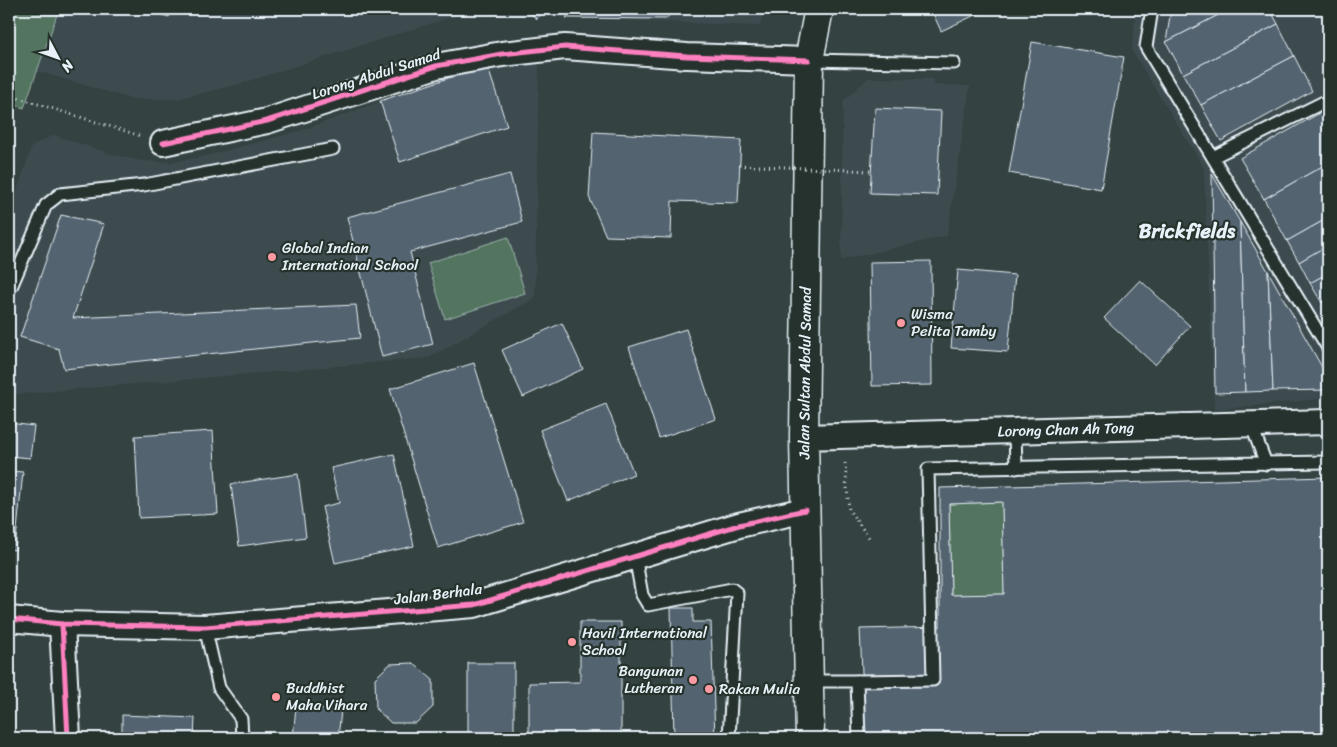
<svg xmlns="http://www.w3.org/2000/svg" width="1337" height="747" viewBox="0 0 1337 747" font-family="Sriracha,sans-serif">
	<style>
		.built { fill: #3d4c4f }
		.green { fill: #52745f; stroke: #9db2ac }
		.building { fill: #536470; stroke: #e8f1f8; fill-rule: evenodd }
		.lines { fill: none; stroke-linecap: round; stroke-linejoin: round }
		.lane-casing { stroke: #e8f1f8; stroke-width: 15 }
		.street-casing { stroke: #e8f1f8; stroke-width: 28 }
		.secondary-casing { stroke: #e8f1f8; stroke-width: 31 }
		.path { stroke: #e8f1f8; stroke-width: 3; stroke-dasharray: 1 4; stroke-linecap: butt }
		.lane { stroke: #26332d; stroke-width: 11 }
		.street { stroke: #26332d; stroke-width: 24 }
		.secondary { stroke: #26332d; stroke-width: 28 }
		.path-bridge { stroke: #e8f1f8; stroke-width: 3; stroke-dasharray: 1 4; stroke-linecap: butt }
		.cycleway-casing { stroke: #26332d; stroke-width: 8 }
		.cycleway { stroke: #ff80c0; stroke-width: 5 }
		.poi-dot { fill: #ff9aa2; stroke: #26332d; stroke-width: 2 }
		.labels { text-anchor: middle; stroke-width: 4.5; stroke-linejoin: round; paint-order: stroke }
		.street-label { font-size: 15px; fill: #e8f1f8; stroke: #26332d }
		.poi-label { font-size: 15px; fill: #e8f1f8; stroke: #26332d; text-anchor: start }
		.district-label { font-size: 20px; font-weight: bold; fill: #e8f1f8; stroke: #26332d }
	</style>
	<rect width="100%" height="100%" fill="#344241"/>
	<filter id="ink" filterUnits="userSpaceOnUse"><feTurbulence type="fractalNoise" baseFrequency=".02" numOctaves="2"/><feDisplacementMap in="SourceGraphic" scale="10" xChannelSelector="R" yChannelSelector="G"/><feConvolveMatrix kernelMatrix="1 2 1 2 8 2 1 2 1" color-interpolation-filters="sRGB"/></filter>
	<g filter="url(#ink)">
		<g class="built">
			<path d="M59,9H765L760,26L464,13L236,85L176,99H131L37,71Z"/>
			<path d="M1136,9H1328V398L1214,410L1204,168L1132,51Z"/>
			<path d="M539,62L535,298L428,358L9,395V215L32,146L54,135L111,154L141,161L172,162L202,157L300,131L469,69Z"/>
			<path d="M868,78L934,79V85L970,86L947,236L841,260L843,102Z"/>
		</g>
		<g class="green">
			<path d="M9,9H59L24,108L9,103Z"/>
			<path d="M508,237L525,293L445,319L428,263Z"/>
			<path d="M1002,502L1004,594L951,595L949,504Z"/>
		</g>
		<g class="building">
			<path d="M143,9H172L169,17Z"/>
			<path d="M525,9H546L537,19Z"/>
			<path d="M573,9H674L666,19L566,18Z"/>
			<path d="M931,9H988L941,31Z"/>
			<path d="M1171,9H1230L1166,42Z"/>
			<path d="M1230,9H1270L1278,24L1183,74L1166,42Z"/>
			<path d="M1278,24L1294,56L1201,105L1183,74Z"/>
			<path d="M1032,42L1124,57L1101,189L1009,173Z"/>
			<path d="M1294,56L1312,91L1221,141L1201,105Z"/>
			<path d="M487,65L507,126L400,162L380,101Z"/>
			<path d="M875,108L941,111L937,195L870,193Z"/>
			<path d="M1325,110L1328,116V163L1264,199L1240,158Z"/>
			<path d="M593,132L741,140L738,203L672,201L671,238L606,236L589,197Z"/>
			<path d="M1328,163V218L1287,241L1264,199Z"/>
			<path d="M510,174L522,222L410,252L433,344L382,357L347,217Z"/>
			<path d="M1212,174L1240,222L1245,392L1215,393Z"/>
			<path d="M61,215L104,224L73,318L356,305L360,338L64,369L59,349L20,337Z"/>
			<path d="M1328,218V245L1299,262L1287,241Z"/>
			<path d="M1240,222L1268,271L1273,391L1245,392Z"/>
			<path d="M1328,245V273L1310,283L1299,262Z"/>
			<path d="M931,261L932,385L872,386L870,262Z"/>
			<path d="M958,270L1015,275L1008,352L951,348Z"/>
			<path d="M1268,271L1328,378V390L1273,391Z"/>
			<path d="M1328,273V300L1322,303L1310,283Z"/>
			<path d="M1140,280L1190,326L1155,365L1104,318Z"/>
			<path d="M562,323L583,369L523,397L502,350Z"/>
			<path d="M686,329L716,419L659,438L629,347Z"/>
			<path d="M474,363L523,522L438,548L390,389Z"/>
			<path d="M606,404L634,474L568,501L540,430Z"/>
			<path d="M9,423L34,426L30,458L9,456Z"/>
			<path d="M213,431L218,514L139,518L135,436Z"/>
			<path d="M394,454L414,546L335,563L322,507L339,503L331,468Z"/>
			<path d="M9,471L23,472L15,550L9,549Z"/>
			<path d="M298,474L306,537L239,546L231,484Z"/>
			<path d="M1328,477V738H865L860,629L940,627V488ZM1002,502L1004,594L951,595L949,504Z"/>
			<path d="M671,608H693V622H711L715,738H674Z"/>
			<path d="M580,622H621V738H468V663H514V737L529,738V683L580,682Z"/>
			<path d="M413,663L433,680V707L416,723H391L376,709L375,678L390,664Z"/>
			<path d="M296,706L341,711L338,738H293Z"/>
			<path d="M122,715L195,718L194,738H122Z"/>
		</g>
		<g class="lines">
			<defs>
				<g id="lane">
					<path d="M1152,9L1146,47L1328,348"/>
					<path d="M809,60L954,63"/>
					<path d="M1213,157L1328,100"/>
					<path d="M11,287L46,205L60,194L144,185L333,149"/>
					<path d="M1251,424L1266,464"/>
					<path d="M1015,431L1016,468"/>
					<path d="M635,556L642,595L648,605L732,589L737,593L729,738"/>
					<path d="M205,627L219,688L241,719L242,738"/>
					<path d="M809,681H857"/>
					<path d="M859,738L857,681L933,680L928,469L1328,462"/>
				</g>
				<g id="street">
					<path d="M163,143L267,121L436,66L502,54L565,47L687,56L809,60"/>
					<path id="s1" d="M804,437L1328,422"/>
					<path d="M9,619L62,624L205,627L474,605L739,525L805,510"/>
					<path d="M62,624L68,738"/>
				</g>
				<g id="secondary">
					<path id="s2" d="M810,738L804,437L809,60L819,9"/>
				</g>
			</defs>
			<use href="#lane" class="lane-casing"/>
			<use href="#street" class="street-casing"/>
			<use href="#secondary" class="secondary-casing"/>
			<g class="path">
				<path d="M9,95L141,136"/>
				<path d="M845,463L849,510L870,539"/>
			</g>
			<use href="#lane" class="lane"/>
			<use href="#street" class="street"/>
			<use href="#secondary" class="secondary"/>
			<path class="path-bridge" d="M739,165L871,171"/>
			<defs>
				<g id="cycleway">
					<path d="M163,143L267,121L436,66L502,54L565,47L687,56L809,60"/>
					<path d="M9,619L62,624L205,627L474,605L739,525L805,510"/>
					<path d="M62,624L68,738"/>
				</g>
			</defs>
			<use href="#cycleway" class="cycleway-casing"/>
			<use href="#cycleway" class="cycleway"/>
		</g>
	</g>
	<g class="poi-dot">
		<circle cx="272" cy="257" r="5"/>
		<circle cx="901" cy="323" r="5"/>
		<circle cx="572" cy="642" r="5"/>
		<circle cx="693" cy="680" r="5"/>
		<circle cx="709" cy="689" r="5"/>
		<circle cx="276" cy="697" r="5"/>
	</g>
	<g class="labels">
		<g class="street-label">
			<text transform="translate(376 74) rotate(-18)" y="5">Lorong Abdul Samad</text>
			<text dy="5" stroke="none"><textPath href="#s2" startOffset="365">Jalan Sultan Abdul Samad</textPath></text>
			<text dy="5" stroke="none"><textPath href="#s1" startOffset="262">Lorong Chan Ah Tong</textPath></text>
			<text transform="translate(438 594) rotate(-7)" y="5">Jalan Berhala</text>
		</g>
		<g class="poi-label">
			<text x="282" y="253">Global Indian<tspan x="282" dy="17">International School</tspan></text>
			<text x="911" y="319">Wisma<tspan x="911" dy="17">Pelita Tamby</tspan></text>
			<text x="582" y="638">Havil International<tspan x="582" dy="17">School</tspan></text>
			<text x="683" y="676" text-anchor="end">Bangunan<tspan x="683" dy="17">Lutheran</tspan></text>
			<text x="286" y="693">Buddhist<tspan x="286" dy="17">Maha Vihara</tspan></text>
			<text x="719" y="694">Rakan Mulia</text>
		</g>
		<g class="district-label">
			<text x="1187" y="238">Brickfields</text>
		</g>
	</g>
	<rect width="1337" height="747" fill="none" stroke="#26332d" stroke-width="30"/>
	<rect x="15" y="15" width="1307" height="717" fill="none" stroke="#e8f1f8" stroke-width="2" filter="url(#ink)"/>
	<g transform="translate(58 58) rotate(131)" stroke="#26332d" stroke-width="4" paint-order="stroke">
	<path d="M0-4L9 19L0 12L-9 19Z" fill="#e8f1f8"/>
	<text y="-8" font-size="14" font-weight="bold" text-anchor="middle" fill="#e8f1f8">N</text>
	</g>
</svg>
